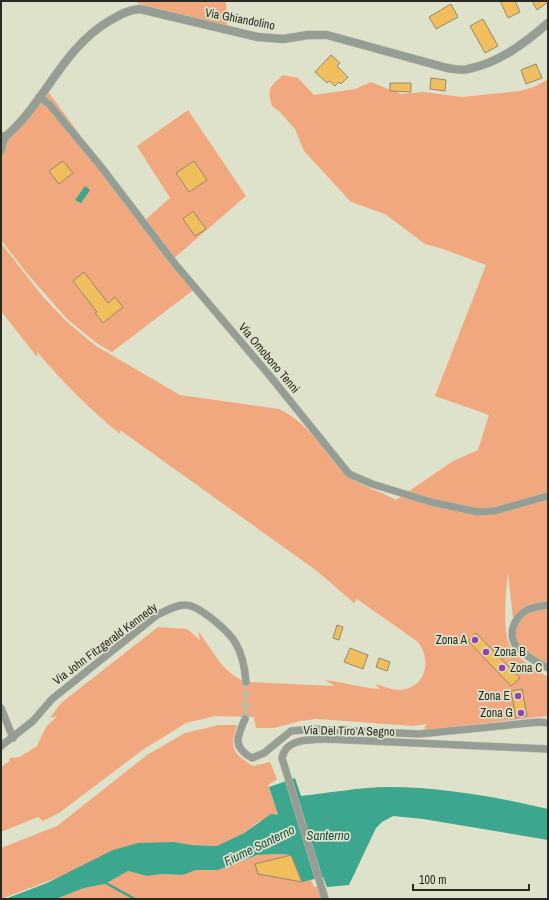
<svg xmlns="http://www.w3.org/2000/svg" width="549" height="900" viewBox="0 0 549 900" font-family="'Archivo Narrow',sans-serif">
	<style>
		.green { fill: #f1a87f }
		.water { fill: #3ca68f }
		.lines { fill: none; stroke-linecap: round; stroke-linejoin: round }
		.stream { stroke: #3ca68f; stroke-width: 2.5 }
		.building { fill: #f1be5d; stroke: #938873 }
		.minor-tunnel { stroke: #babda8; stroke-width: 7; stroke-dasharray: 7 3.5; stroke-linecap: butt }
		.minor-casing { stroke: #babda8; stroke-width: 8 }
		.tertiary-casing { stroke: #babda8; stroke-width: 9 }
		.minor { stroke: #959d95; stroke-width: 7 }
		.tertiary { stroke: #959d95; stroke-width: 8 }
		.poi-dot { fill: #9243b3; stroke: #dfe2ca; stroke-width: 1.5 }
		.labels { text-anchor: middle; stroke-width: 3.5; stroke-linejoin: round; paint-order: stroke }
		.street-label { font-size: 12px; fill: #282920; stroke: #dfe2ca }
		.poi-label { font-size: 12px; fill: #282920; stroke: #dfe2ca; text-anchor: end }
		.water-label { font-size: 13px; font-style: italic; fill: #185246; stroke: #dfe2ca }
	</style>
	<rect width="100%" height="100%" fill="#dfe2ca"/>
	<g class="green">
		<path d="M136,1H226L227,26L137,3Z"/>
		<path d="M283,75L298,78L314,95L355,89L371,82L401,94L424,92L462,97L520,91L534,87L548,79V665L516,646L508,573C506,589 502,633 510,646C519,660 534,669 548,677V716L426,730L424,728L427,724L413,726L317,719L301,721L274,728H256L254,717L215,716L186,723L144,749L59,813L43,821L38,817L1,832V767L10,761L9,758L20,757L37,746L46,727L57,716L50,718L61,703L158,627L187,629L200,640L198,631C213,650 222,673 246,682L335,686L325,680C344,682 361,688 380,689L375,684C383,686 392,690 400,690C426,688 432,660 418,642L357,599L354,603L317,571L120,430V434C89,409 63,382 37,352V357L1,311V243L43,297L66,321L96,346L180,395L279,409C308,422 325,453 346,476C361,486 380,491 396,500L453,461L478,450L489,415L435,396L486,265L443,249L425,244L385,214L351,202L304,151L295,129L279,111L272,106C266,88 271,86 283,75Z"/>
		<path d="M49,93L144,221L170,198L137,146L188,110L246,196L173,259L196,288L112,352L98,344L67,319L25,271L1,240V144Z"/>
		<path d="M219,725H237C229,749 233,753 253,766L270,762L277,779L268,785L278,815L258,822L244,833L217,846L192,845L174,842L67,874L1,899V848L57,826L147,755L185,733Z"/>
		<path d="M281,854L291,855L302,882L311,880L314,887L321,886L326,888L329,899H56L84,888L105,884L128,871L147,876L161,874L183,875L196,870H218L257,855Z"/>
	</g>
	<g class="water">
		<path d="M85,186L90,190L81,203L75,200Z"/>
		<path d="M295,778L301,796C330,793 360,787 389,787C442,787 496,797 548,809V840L423,819L393,816L382,822L376,828L349,885L327,887L323,877L302,882L291,855L281,854L257,855L218,870H196L183,875L161,874L147,876L128,871L105,884L84,888L56,899H5L47,883L113,850L138,843L174,842L192,845L217,846L244,833L271,814L278,815L269,787Z"/>
	</g>
	<g class="lines">
		<path class="stream" d="M104,882L135,899"/>
	</g>
	<g class="building">
		<path d="M500,1H515L520,12L508,18Z"/>
		<path d="M532,1H548V2L537,10Z"/>
		<path d="M451,4L458,17L436,29L429,17Z"/>
		<path d="M483,19L498,46L485,53L470,26Z"/>
		<path d="M331,55L340,63L337,66L348,77L341,84L339,82L335,86L329,81L327,83L315,72Z"/>
		<path d="M536,64L542,78L526,84L521,70Z"/>
		<path d="M431,78L446,80L445,91L430,89Z"/>
		<path d="M390,83H411V92L390,91Z"/>
		<path d="M63,161L73,173L59,184L49,171Z"/>
		<path d="M194,161L207,180L189,192L176,173Z"/>
		<path d="M193,211L206,229L195,236L183,219Z"/>
		<path d="M84,272L108,303L115,297L123,307L103,323L95,313L97,312L73,281Z"/>
		<path d="M337,625L343,627L339,640L333,638Z"/>
		<path d="M476,633L520,678L511,686L468,641Z"/>
		<path d="M350,648L368,655L363,669L344,662Z"/>
		<path d="M379,658L390,662L387,671L376,667Z"/>
		<path d="M522,689L527,716L516,718L511,691Z"/>
		<path d="M291,855L302,882L258,874L255,864Z"/>
	</g>
	<g class="lines">
		<path class="minor-tunnel" d="M245,719L246,682"/>
		<defs>
			<g id="minor">
				<path d="M39,97L49,104L102,168L175,264L270,376L349,474L372,484L431,502L478,512L494,511L548,496"/>
				<path d="M1,151L5,137"/>
				<path d="M548,605C541,606 533,607 527,610C514,617 507,635 517,647C525,656 538,663 548,668"/>
				<path d="M1,708L13,738"/>
				<path d="M245,719C237,737 232,747 252,758L264,753L291,731L312,729L419,734L539,722L548,723"/>
				<path d="M1,746L33,721L52,699L157,615C166,611 177,604 186,605C200,606 230,632 236,644C243,656 245,669 246,682"/>
				<path d="M325,899L282,758C286,738 310,740 326,739L548,749"/>
			</g>
			<path id="tertiary" d="M1,136L5,137C45,103 62,49 109,21C120,15 127,10 140,9L258,37L283,39L308,35H327L447,68C454,69 462,71 468,69C499,63 525,43 548,23"/>
		</defs>
		<use href="#minor" class="minor-casing"/>
		<use href="#tertiary" class="tertiary-casing"/>
		<use href="#minor" class="minor"/>
		<use href="#tertiary" class="tertiary"/>
	</g>
	<g class="poi-dot">
		<circle cx="475" cy="640" r="4"/>
		<circle cx="486" cy="652" r="4"/>
		<circle cx="502" cy="668" r="4"/>
		<circle cx="518" cy="696" r="4"/>
		<circle cx="521" cy="713" r="4"/>
	</g>
	<g class="labels">
		<g class="street-label">
			<text transform="translate(240 19) rotate(11)" y="4">Via Ghiandolino</text>
			<text transform="translate(269 358) rotate(50)" y="4">Via Omobono Tenni</text>
			<text transform="translate(105 644) rotate(-37)" y="4">Via John Fitzgerald Kennedy</text>
			<text transform="translate(349 731) rotate(1)" y="4">Via Del Tiro A Segno</text>
		</g>
		<g class="poi-label">
			<text x="467" y="644">Zona A</text>
			<text x="494" y="656" text-anchor="start">Zona B</text>
			<text x="510" y="672" text-anchor="start">Zona C</text>
			<text x="510" y="700">Zona E</text>
			<text x="513" y="717">Zona G</text>
		</g>
		<g class="water-label">
			<text x="328" y="840">Santerno</text>
			<text transform="translate(259 845) rotate(-26)" y="5">Fiume Santerno</text>
		</g>
	</g>
	<rect width="549" height="900" fill="none" stroke="#282920" stroke-width="4"/>
	<path d="M413 884v6h116v-6" fill="none" stroke="#282920" stroke-width="2"/>
	<text x="419" y="884" font-size="12" fill="#282920" stroke="#dfe2ca" stroke-width="3" paint-order="stroke">100 m</text>
</svg>
